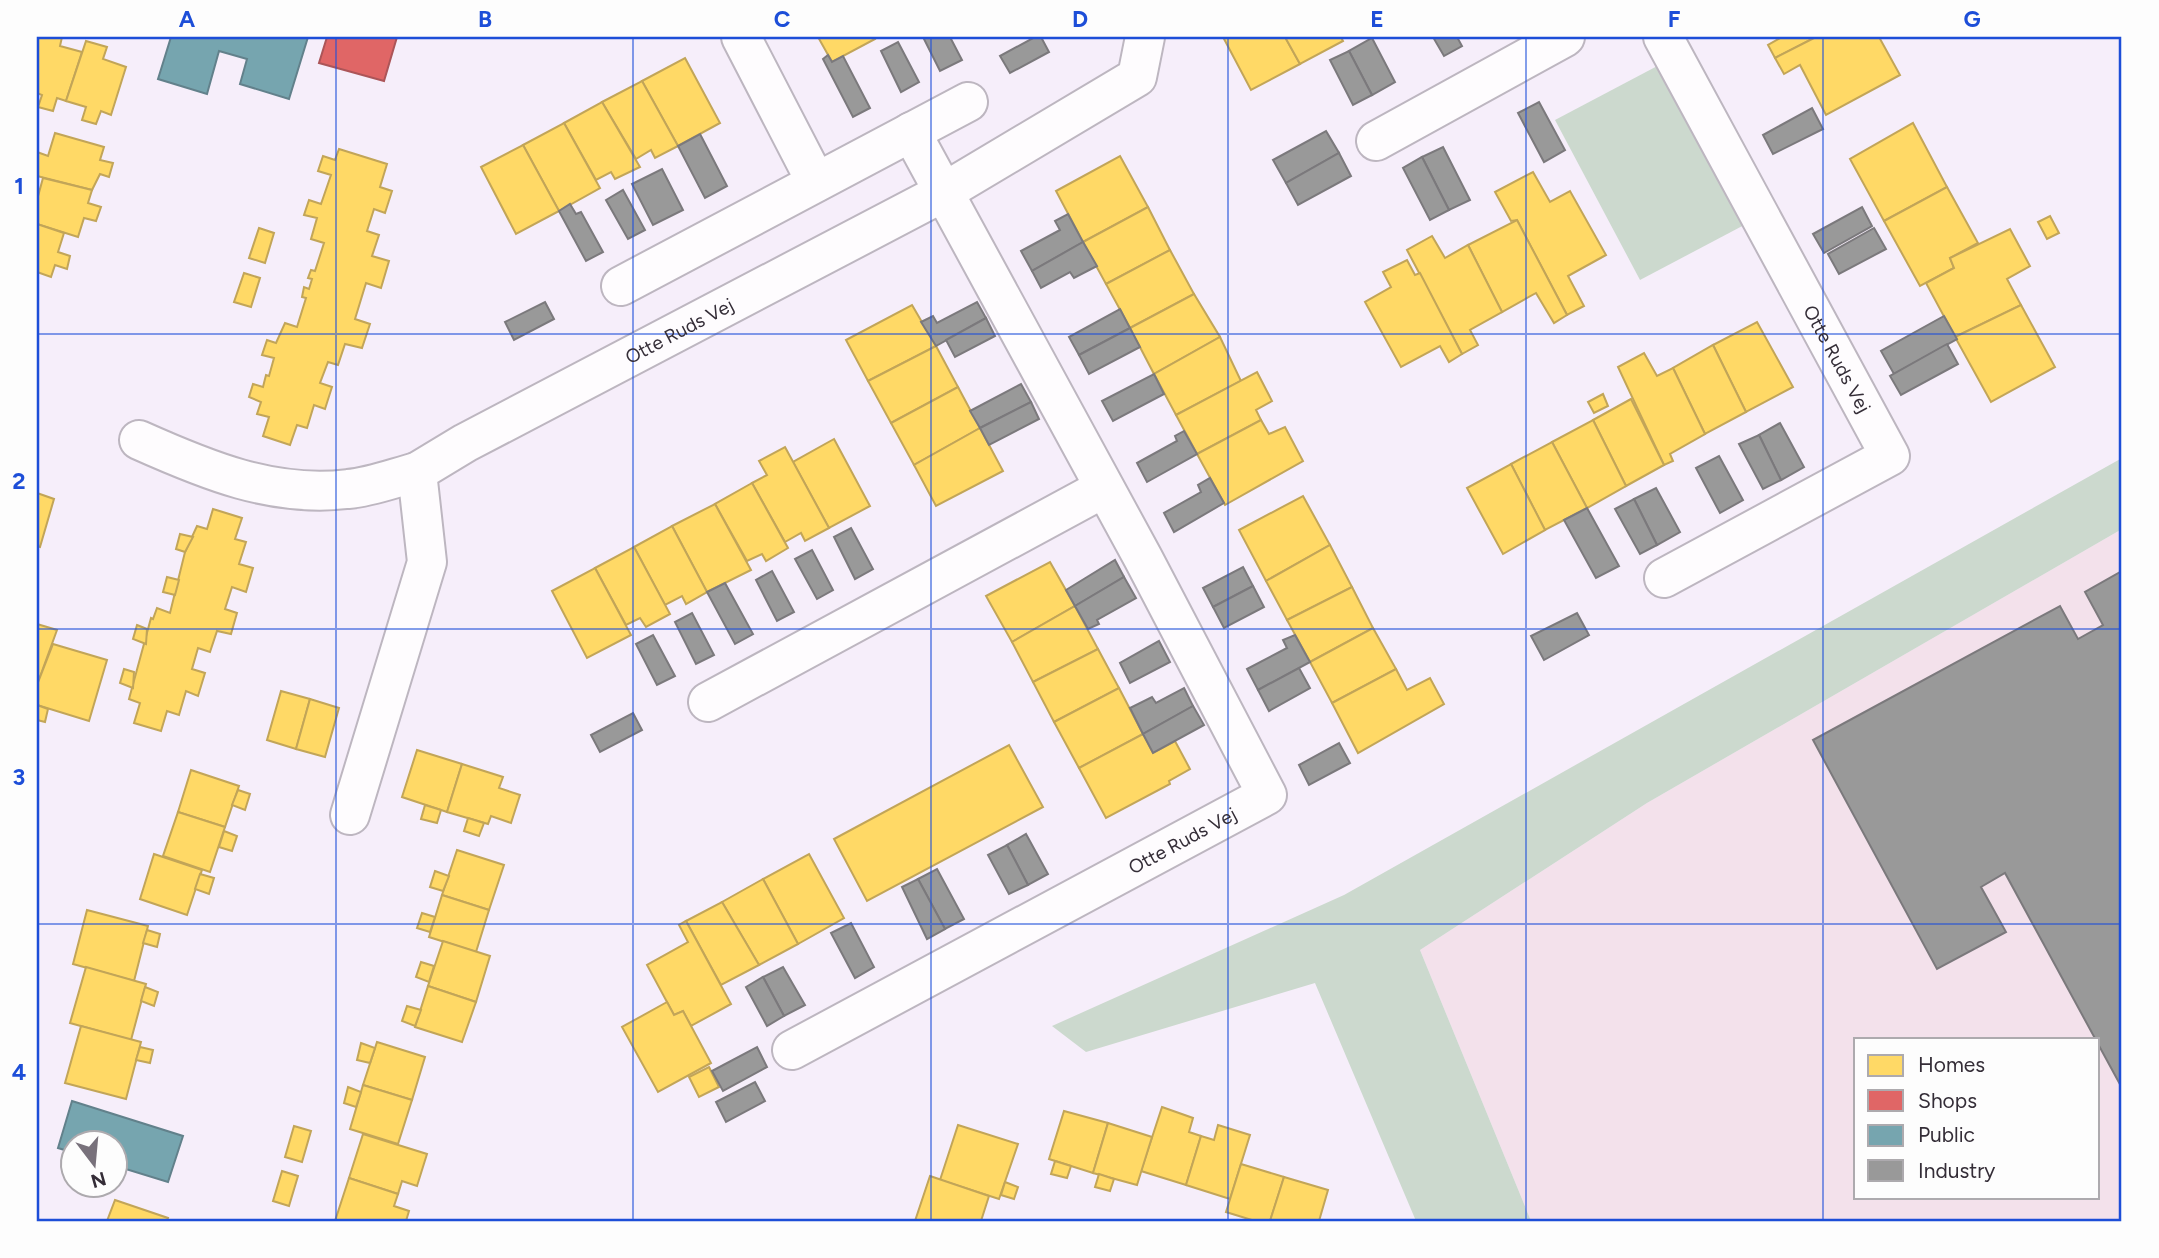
<svg xmlns="http://www.w3.org/2000/svg" width="2159" height="1258" viewBox="0 0 2159 1258" font-family="Figtree,sans-serif">
	<style>
		.industrial { fill: #f3e1eb; fill-rule: evenodd }
		.green { fill: #ccd9ce }
		.homes { fill: #ffd966; stroke: #c2a558; stroke-width: 2 }
		.shops { fill: #e06666; stroke: #ac5558; stroke-width: 2 }
		.public { fill: #76a5af; stroke: #62818b; stroke-width: 2 }
		.industry { fill: #999; stroke: #7b797c; stroke-width: 2 }
		.lines { fill: none; stroke-linecap: round; stroke-linejoin: round }
		.minor-casing { stroke: #bdb6c0; stroke-width: 42 }
		.minor { stroke: #fefcfe; stroke-width: 38 }
		.grid { fill: none; stroke: #1d4ed8; stroke-width: 2; stroke-opacity: 0.55 }
		.labels { text-anchor: middle; stroke-width: 7; stroke-linejoin: round; paint-order: stroke }
		.street-label { font-size: 19px; fill: #342d37; stroke: #fdfdfd }
		.neatline { fill: none; stroke: #1d4ed8; stroke-width: 2.5 }
		.grid-label { font-size: 23px; text-anchor: middle; font-weight: bold; fill: #1d4ed8 }
	</style>
	<rect width="100%" height="100%" fill="#f6eefa"/>
	<path class="industrial" d="M2122,529V1221H1531L1420,950L1647,803ZM1856,1039H2098V1197H1856Z"/>
	<g class="green">
		<path d="M1663,63L1748,223L1640,280L1555,120Z"/>
		<path d="M2122,458V529L1647,803L1420,950L1531,1221H1416L1315,983L1086,1052L1052,1026L1344,895Z"/>
	</g>
	<g class="homes">
		<path d="M38,37H62L60,46L82,52L66,101L57,98L53,111L38,107L42,95L37,93Z"/>
		<path d="M818,37H874L875,39L832,62Z"/>
		<path d="M1223,37H1285L1300,64L1251,90Z"/>
		<path d="M1285,37H1341L1343,41L1300,64Z"/>
		<path d="M1782,37H1816L1775,58L1768,45Z"/>
		<path d="M1816,37H1879L1900,75L1826,115L1800,65L1784,74L1775,58Z"/>
		<path d="M86,41L107,47L103,59L126,67L111,115L101,111L96,124L82,120L86,107L66,101Z"/>
		<path d="M685,58L720,123L678,146L642,81Z"/>
		<path d="M642,81L678,146L655,158L651,150L636,159L602,102Z"/>
		<path d="M602,102L640,167L615,179L611,172L596,180L564,123Z"/>
		<path d="M564,123L600,188L559,211L523,145Z"/>
		<path d="M1913,123L1947,187L1884,221L1850,159Z"/>
		<path d="M55,133L104,147L100,160L113,163L109,177L100,174L92,190L37,176V152L48,156Z"/>
		<path d="M523,145L559,211L516,234L481,167Z"/>
		<path d="M339,149L387,164L380,187L392,191L385,213L374,209L367,231L379,235L372,256L389,261L381,288L366,283L355,319L370,324L362,348L345,344L338,365L328,362L320,383L332,387L325,409L314,405L307,428L297,425L290,445L263,436L269,417L257,414L261,402L249,397L253,384L263,387L266,375L269,376L274,358L262,355L267,340L276,343L285,323L297,327L306,298L302,297L304,287L309,289L312,279L308,278L311,270L315,271L324,243L311,239L317,218L304,215L309,200L321,204L331,175L318,171L323,156L335,160Z"/>
		<path d="M1120,156L1148,207L1083,242L1056,191Z"/>
		<path d="M1533,172L1550,202L1570,191L1606,255L1568,276L1584,306L1567,315L1517,220L1511,221L1495,192Z"/>
		<path d="M43,178L92,190L88,203L101,207L96,221L84,218L78,237L37,224V200Z"/>
		<path d="M1947,187L1978,243L1950,258L1954,268L1920,286L1884,221Z"/>
		<path d="M1148,207L1170,250L1106,284L1083,242Z"/>
		<path d="M2050,216L2059,233L2047,239L2038,222Z"/>
		<path d="M1517,220L1567,315L1554,323L1536,293L1502,312L1468,245Z"/>
		<path d="M37,224L64,233L58,252L70,256L67,269L55,265L51,277L37,272Z"/>
		<path d="M259,228L274,233L265,263L249,258Z"/>
		<path d="M2010,229L2030,266L2007,279L2021,305L1955,337L1926,283L1954,268L1950,258Z"/>
		<path d="M1432,236L1445,258L1468,245L1502,312L1470,330L1478,345L1462,354L1407,250Z"/>
		<path d="M1170,250L1194,294L1130,328L1106,284Z"/>
		<path d="M1407,260L1415,275L1420,273L1462,354L1449,362L1440,346L1401,367L1365,302L1391,287L1383,272Z"/>
		<path d="M244,273L260,278L251,307L234,302Z"/>
		<path d="M1194,294L1220,337L1154,374L1130,328Z"/>
		<path d="M912,305L936,346L868,381L846,340Z"/>
		<path d="M2021,305L2055,367L1991,402L1955,337Z"/>
		<path d="M1757,322L1793,387L1746,412L1713,345Z"/>
		<path d="M1220,337L1241,381L1176,415L1154,374Z"/>
		<path d="M1713,345L1746,412L1705,434L1673,368Z"/>
		<path d="M936,346L958,387L891,423L868,381Z"/>
		<path d="M1644,353L1657,376L1673,368L1705,434L1670,454L1673,461L1664,465L1618,367Z"/>
		<path d="M1257,372L1272,401L1256,410L1261,420L1197,454L1176,415Z"/>
		<path d="M958,387L980,428L914,465L891,423Z"/>
		<path d="M1603,394L1608,406L1594,413L1588,402Z"/>
		<path d="M1631,399L1664,465L1626,486L1593,420Z"/>
		<path d="M1261,420L1269,434L1285,427L1303,461L1225,505L1197,454Z"/>
		<path d="M1593,420L1626,486L1587,508L1552,442Z"/>
		<path d="M980,428L1003,471L936,506L914,465Z"/>
		<path d="M834,439L870,506L829,528L793,462Z"/>
		<path d="M1552,442L1587,508L1545,530L1511,464Z"/>
		<path d="M785,447L829,528L805,541L801,533L785,542L752,483L767,475L759,461Z"/>
		<path d="M1511,464L1545,530L1503,554L1467,488Z"/>
		<path d="M752,483L788,548L766,561L762,554L747,561L715,504Z"/>
		<path d="M37,493L54,499L40,547L37,546Z"/>
		<path d="M1303,496L1330,545L1266,581L1239,530Z"/>
		<path d="M715,504L751,570L707,592L672,526Z"/>
		<path d="M213,509L242,518L235,539L246,542L239,564L253,568L246,592L232,587L225,609L237,613L231,634L217,631L210,652L198,648L192,669L205,673L198,696L186,691L179,715L167,711L161,731L134,723L140,703L129,699L151,618L153,619L157,608L170,613L185,552L197,526L207,529Z"/>
		<path d="M672,526L707,592L686,604L682,596L665,605L634,547Z"/>
		<path d="M180,534L193,537L185,552L176,549Z"/>
		<path d="M1330,545L1352,587L1287,620L1266,581Z"/>
		<path d="M634,547L670,614L646,627L640,618L626,625L595,568Z"/>
		<path d="M1050,562L1075,606L1012,642L986,596Z"/>
		<path d="M595,568L631,635L587,658L552,591Z"/>
		<path d="M167,577L179,580L175,595L163,592Z"/>
		<path d="M1352,587L1373,628L1310,662L1287,620Z"/>
		<path d="M1075,606L1098,649L1033,682L1012,642Z"/>
		<path d="M37,624L57,630L37,685Z"/>
		<path d="M137,625L147,629L146,644L133,639Z"/>
		<path d="M1373,628L1396,669L1332,703L1310,662Z"/>
		<path d="M53,644L107,660L89,721L37,705V685Z"/>
		<path d="M1098,649L1119,688L1054,722L1033,682Z"/>
		<path d="M124,669L134,672L133,688L120,683Z"/>
		<path d="M1396,669L1407,690L1430,678L1444,704L1358,753L1332,703Z"/>
		<path d="M1119,688L1143,734L1079,768L1054,722Z"/>
		<path d="M281,691L310,699L296,749L267,740Z"/>
		<path d="M310,699L339,708L325,757L296,749Z"/>
		<path d="M37,705L48,709L45,722L37,720Z"/>
		<path d="M1143,734L1153,753L1175,741L1190,769L1169,781L1170,784L1106,818L1079,768Z"/>
		<path d="M1009,745L1043,807L867,901L834,839Z"/>
		<path d="M417,750L462,764L447,812L402,797Z"/>
		<path d="M462,764L503,777L499,788L520,795L511,823L491,816L488,824L447,812Z"/>
		<path d="M191,770L239,786L225,827L178,812Z"/>
		<path d="M238,790L250,794L245,810L232,805Z"/>
		<path d="M425,805L441,810L437,823L421,819Z"/>
		<path d="M178,812L225,827L210,872L163,856Z"/>
		<path d="M468,818L484,823L479,836L464,831Z"/>
		<path d="M224,831L237,836L232,851L219,847Z"/>
		<path d="M457,850L504,865L489,910L442,895Z"/>
		<path d="M154,854L202,870L187,915L140,899Z"/>
		<path d="M809,854L844,918L798,944L763,879Z"/>
		<path d="M435,871L449,876L443,891L430,887Z"/>
		<path d="M200,874L214,878L209,894L195,889Z"/>
		<path d="M763,879L798,944L759,965L722,902Z"/>
		<path d="M442,895L489,910L476,952L429,937Z"/>
		<path d="M722,902L759,965L721,985L686,921Z"/>
		<path d="M87,910L148,926L134,981L73,964Z"/>
		<path d="M422,913L435,917L430,932L417,928Z"/>
		<path d="M686,921L731,1004L691,1026L683,1011L674,1015L647,965L688,942L679,925Z"/>
		<path d="M147,930L160,934L157,947L143,943Z"/>
		<path d="M443,941L490,956L476,1002L428,986Z"/>
		<path d="M421,962L434,966L429,982L416,977Z"/>
		<path d="M86,967L146,984L131,1040L70,1023Z"/>
		<path d="M428,986L476,1002L462,1042L415,1027Z"/>
		<path d="M145,987L158,992L154,1006L141,1001Z"/>
		<path d="M667,1002L674,1015L683,1011L711,1063L658,1092L622,1027Z"/>
		<path d="M407,1006L421,1010L415,1026L402,1021Z"/>
		<path d="M81,1026L141,1042L126,1099L65,1083Z"/>
		<path d="M377,1042L425,1057L412,1100L363,1085Z"/>
		<path d="M361,1043L375,1048L370,1063L357,1060Z"/>
		<path d="M140,1047L153,1050L150,1063L136,1060Z"/>
		<path d="M709,1067L719,1087L699,1097L689,1077Z"/>
		<path d="M363,1085L412,1100L398,1144L350,1129Z"/>
		<path d="M348,1087L361,1092L356,1107L344,1103Z"/>
		<path d="M1162,1107L1193,1118L1189,1132L1201,1136L1186,1185L1141,1171Z"/>
		<path d="M1064,1111L1108,1123L1093,1173L1049,1159Z"/>
		<path d="M1108,1123L1152,1137L1137,1185L1093,1173Z"/>
		<path d="M958,1125L1018,1144L999,1199L940,1180Z"/>
		<path d="M1218,1125L1250,1135L1230,1199L1186,1185L1201,1136L1214,1140Z"/>
		<path d="M294,1126L311,1131L302,1162L285,1157Z"/>
		<path d="M363,1134L427,1154L417,1186L402,1181L398,1194L349,1178Z"/>
		<path d="M1055,1161L1071,1166L1067,1178L1051,1174Z"/>
		<path d="M1241,1164L1284,1177L1270,1221H1255L1226,1212Z"/>
		<path d="M282,1171L298,1176L289,1206L273,1201Z"/>
		<path d="M1099,1174L1114,1179L1110,1191L1095,1187Z"/>
		<path d="M930,1176L989,1196L981,1221H915Z"/>
		<path d="M1284,1177L1328,1190L1319,1221H1270Z"/>
		<path d="M349,1178L398,1194L394,1206L409,1211L406,1221H335Z"/>
		<path d="M1005,1182L1018,1187L1014,1199L1001,1195Z"/>
		<path d="M115,1200L168,1218L167,1221H107Z"/>
	</g>
	<path class="shops" d="M327,37H397L384,81L319,63Z"/>
	<g class="public">
		<path d="M171,37H308L289,99L240,84L247,59L219,51L207,94L158,79Z"/>
		<path d="M72,1101L183,1136L168,1182L116,1166V1142H74V1153L58,1148Z"/>
	</g>
	<g class="industry">
		<path d="M923,37H950L962,60L940,71Z"/>
		<path d="M1035,37H1041L1049,52L1010,73L1000,56Z"/>
		<path d="M1433,37H1457L1462,46L1444,56Z"/>
		<path d="M1372,38L1395,82L1372,95L1349,51Z"/>
		<path d="M898,42L919,82L901,92L881,51Z"/>
		<path d="M1349,51L1372,95L1353,105L1330,60Z"/>
		<path d="M828,55L832,62L843,56L870,108L853,117L823,59Z"/>
		<path d="M1539,102L1565,150L1544,162L1518,113Z"/>
		<path d="M1812,108L1823,129L1773,154L1763,135Z"/>
		<path d="M1326,131L1339,153L1286,183L1273,160Z"/>
		<path d="M700,134L727,186L705,198L678,146Z"/>
		<path d="M1443,147L1470,200L1449,210L1422,157Z"/>
		<path d="M1339,153L1351,176L1298,205L1286,183Z"/>
		<path d="M1422,157L1449,210L1430,220L1403,168Z"/>
		<path d="M662,169L683,210L653,225L632,184Z"/>
		<path d="M623,190L645,230L628,239L606,200Z"/>
		<path d="M570,204L576,214L581,212L603,252L586,261L559,211Z"/>
		<path d="M1862,207L1872,226L1824,253L1813,234Z"/>
		<path d="M1068,214L1083,242L1032,271L1021,251L1060,230L1055,221Z"/>
		<path d="M1874,228L1886,249L1839,274L1828,254Z"/>
		<path d="M1083,242L1097,266L1074,278L1070,272L1041,288L1032,271Z"/>
		<path d="M545,302L554,319L514,340L505,322Z"/>
		<path d="M977,302L986,318L936,346L921,322L933,316L937,323Z"/>
		<path d="M1120,309L1130,328L1079,355L1069,337Z"/>
		<path d="M1944,316L1957,339L1894,374L1881,351Z"/>
		<path d="M986,318L995,336L955,357L946,340Z"/>
		<path d="M1130,328L1140,347L1089,374L1079,355Z"/>
		<path d="M1947,344L1958,364L1901,395L1890,376Z"/>
		<path d="M1154,374L1164,394L1113,421L1102,401Z"/>
		<path d="M1021,384L1031,402L980,428L970,411Z"/>
		<path d="M1031,402L1039,419L989,445L980,428Z"/>
		<path d="M1780,423L1804,467L1781,480L1759,435Z"/>
		<path d="M1184,431L1197,454L1147,482L1137,463L1177,441L1175,436Z"/>
		<path d="M1759,435L1781,480L1763,489L1739,444Z"/>
		<path d="M1719,456L1743,500L1720,513L1696,468Z"/>
		<path d="M1210,478L1224,503L1174,532L1164,513L1201,492L1198,485Z"/>
		<path d="M1656,488L1680,532L1657,545L1634,499Z"/>
		<path d="M1634,499L1657,545L1640,554L1615,509Z"/>
		<path d="M1587,508L1619,566L1596,578L1564,520Z"/>
		<path d="M851,528L873,569L855,579L834,537Z"/>
		<path d="M812,550L833,590L817,599L795,559Z"/>
		<path d="M1115,560L1124,577L1075,606L1066,590Z"/>
		<path d="M1243,567L1253,586L1213,607L1203,588Z"/>
		<path d="M772,571L794,612L777,621L756,580Z"/>
		<path d="M2122,571V1088L2005,873L1981,887L2006,932L1937,969L1813,740L2060,606L2078,639L2103,625L2085,592Z"/>
		<path d="M1124,577L1136,598L1097,620L1099,624L1088,629L1075,606Z"/>
		<path d="M725,583L753,634L735,644L707,592Z"/>
		<path d="M1253,586L1264,607L1224,628L1213,607Z"/>
		<path d="M692,613L714,655L696,664L675,622Z"/>
		<path d="M1577,613L1589,635L1544,660L1531,636Z"/>
		<path d="M653,635L675,676L657,685L636,644Z"/>
		<path d="M1295,635L1310,662L1258,690L1247,669L1287,648L1283,640Z"/>
		<path d="M1159,641L1170,662L1130,683L1120,663Z"/>
		<path d="M1299,668L1310,688L1269,711L1258,690Z"/>
		<path d="M1184,688L1193,706L1143,734L1130,708L1152,697L1156,703Z"/>
		<path d="M1193,706L1204,725L1153,753L1143,734Z"/>
		<path d="M633,713L642,730L600,752L591,735Z"/>
		<path d="M1339,743L1350,763L1309,785L1299,765Z"/>
		<path d="M1026,834L1048,874L1028,885L1007,845Z"/>
		<path d="M1007,845L1028,885L1009,894L988,855Z"/>
		<path d="M937,869L964,919L945,929L918,879Z"/>
		<path d="M918,879L945,929L927,939L902,887Z"/>
		<path d="M851,923L874,967L855,978L831,933Z"/>
		<path d="M783,967L805,1005L784,1016L763,977Z"/>
		<path d="M763,977L784,1016L767,1026L746,987Z"/>
		<path d="M757,1047L767,1067L723,1091L712,1071Z"/>
		<path d="M755,1082L765,1101L726,1122L716,1102Z"/>
	</g>
	<g class="lines">
		<defs>
			<g id="minor">
				<path d="M741,37L816,182"/>
				<path id="s1" d="M1663,37L1890,456L1664,578"/>
				<path d="M1376,141L1565,37"/>
				<path d="M621,286L968,102"/>
				<path d="M139,440C206,470 273,498 348,489C371,487 394,478 417,472"/>
				<path d="M708,702L1104,488"/>
				<path id="s2" d="M350,815L427,562L417,472L465,443L944,192L1137,77L1145,37"/>
				<path id="s3" d="M792,1050L1267,795L1143,558L911,132"/>
			</g>
		</defs>
		<use href="#minor" class="minor-casing"/>
		<use href="#minor" class="minor"/>
	</g>
	<path class="grid" d="M336,37V1221M633,37V1221M931,37V1221M1228,37V1221M1526,37V1221M1823,37V1221M37,334H2122M37,629H2122M37,924H2122"/>
	<g class="labels">
		<g class="street-label">
			<text dy="7" stroke="none"><textPath href="#s2" startOffset="653">Otte Ruds Vej</textPath></text>
			<text dy="7" stroke="none"><textPath href="#s1" startOffset="366">Otte Ruds Vej</textPath></text>
			<text dy="7" stroke="none"><textPath href="#s3" startOffset="443">Otte Ruds Vej</textPath></text>
		</g>
	</g>
	<rect width="2159" height="1258" fill="none" stroke="#fdfdfd" stroke-width="77"/>
	<rect x="1854" y="1038" width="245" height="161" fill="#fdfdfd" stroke="#adaaae" stroke-width="2"/>
	<rect x="1868" y="1055" width="35" height="21" fill="#ffd966" stroke="#adaaae" stroke-width="2"/>
	<text x="1918" y="1072" font-size="21" fill="#342d37">Homes</text>
	<rect x="1868" y="1090" width="35" height="21" fill="#e06666" stroke="#adaaae" stroke-width="2"/>
	<text x="1918" y="1108" font-size="21" fill="#342d37">Shops</text>
	<rect x="1868" y="1125" width="35" height="21" fill="#76a5af" stroke="#adaaae" stroke-width="2"/>
	<text x="1918" y="1142" font-size="21" fill="#342d37">Public</text>
	<rect x="1868" y="1160" width="35" height="21" fill="#999999" stroke="#adaaae" stroke-width="2"/>
	<text x="1918" y="1178" font-size="21" fill="#342d37">Industry</text>
	<g transform="translate(94 1164) rotate(164)"><circle r="33" fill="#fdfdfd" stroke="#adaaae" stroke-width="2"/>
	<path d="M0-5L12 26L0 18L-12 26Z" fill="#78717b"/>
	<text y="-10" font-size="19" font-weight="bold" text-anchor="middle" fill="#342d37">N</text>
	</g>
	<rect x="38" y="38" width="2082" height="1182" class="neatline"/>
	<g class="grid-label">
		<text x="187" y="27">A</text>
		<text x="485" y="27">B</text>
		<text x="782" y="27">C</text>
		<text x="1080" y="27">D</text>
		<text x="1377" y="27">E</text>
		<text x="1674" y="27">F</text>
		<text x="1972" y="27">G</text>
		<text x="19" y="194">1</text>
		<text x="19" y="489">2</text>
		<text x="19" y="785">3</text>
		<text x="19" y="1080">4</text>
	</g>
</svg>
